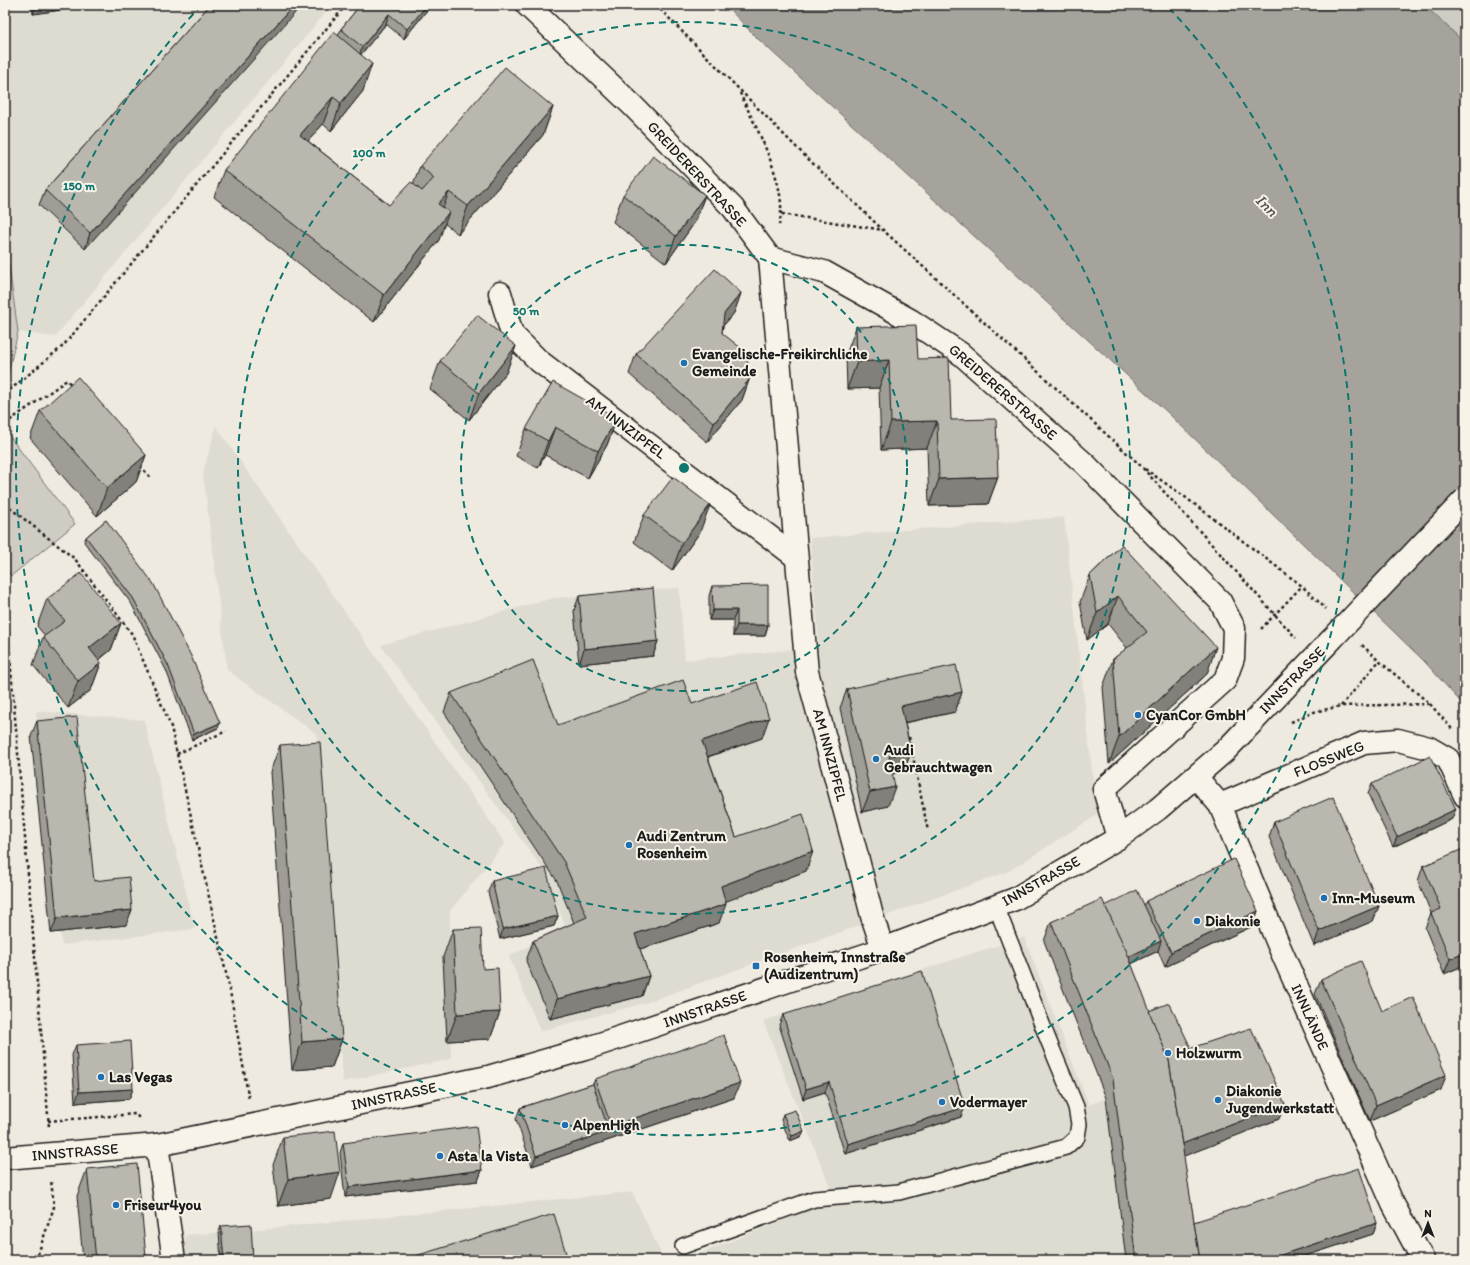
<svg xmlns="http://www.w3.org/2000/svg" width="1470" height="1265" viewBox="0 0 1470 1265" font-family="Itim,sans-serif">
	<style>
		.built { fill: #dedbd1 }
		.green { fill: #cfccc3; stroke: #767470 }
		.water { fill: #a6a39d; stroke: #6f6d69 }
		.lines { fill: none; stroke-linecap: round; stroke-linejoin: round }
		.lane-casing { stroke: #1c1c1c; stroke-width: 18 }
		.street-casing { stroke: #1c1c1c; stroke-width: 25 }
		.secondary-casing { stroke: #1c1c1c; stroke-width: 25 }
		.path { stroke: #1c1c1c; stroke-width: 2.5; stroke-dasharray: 3 3; stroke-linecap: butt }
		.lane { stroke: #f7f3e8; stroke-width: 15 }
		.street { stroke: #f7f3e8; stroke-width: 22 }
		.secondary { stroke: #f7f3e8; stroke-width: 22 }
		.secondary-bridge-casing { stroke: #1c1c1c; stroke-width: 25; stroke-linecap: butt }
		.secondary-bridge { stroke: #f7f3e8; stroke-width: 22 }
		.wall { fill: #a09d96; stroke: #1c1c1c }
		.shaded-wall { fill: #82807a; stroke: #1c1c1c }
		.building { fill: #bab7af; stroke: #1c1c1c }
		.ring { fill: none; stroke: #0f766e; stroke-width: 2; stroke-dasharray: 7 5 }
		.poi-dot { fill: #1f6fb2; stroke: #f7f3e8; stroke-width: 1.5 }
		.labels { text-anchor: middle; stroke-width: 4; stroke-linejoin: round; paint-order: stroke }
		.street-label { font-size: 15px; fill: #1c1c1c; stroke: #f7f3e8 }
		.poi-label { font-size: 15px; font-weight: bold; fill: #1c1c1c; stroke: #f7f3e8; text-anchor: start }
		.water-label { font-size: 16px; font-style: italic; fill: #535250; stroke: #f7f3e8 }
		.centre { fill: #0f766e; stroke: #f7f3e8; stroke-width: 2 }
		.ring-label { font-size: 12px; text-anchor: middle; font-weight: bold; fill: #0f766e; stroke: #f7f3e8; stroke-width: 4; stroke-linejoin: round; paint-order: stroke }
	</style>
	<rect width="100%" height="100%" fill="#eeeae0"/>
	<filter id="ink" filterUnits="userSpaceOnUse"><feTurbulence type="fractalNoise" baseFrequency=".025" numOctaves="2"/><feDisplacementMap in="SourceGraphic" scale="8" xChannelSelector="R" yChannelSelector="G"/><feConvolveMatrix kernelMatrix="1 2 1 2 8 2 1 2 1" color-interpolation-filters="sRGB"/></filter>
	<g filter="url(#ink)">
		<g class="built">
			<path d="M5,5H332L55,337L18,332L5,237Z"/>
			<path d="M216,426L505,843L450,911L451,1059L343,1082L317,734L227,670L203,473Z"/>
			<path d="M1064,517L1097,815L1009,871L645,1003L540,1031L509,956L566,928L544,871L381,645L553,598L679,588L685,660L819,647L810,538Z"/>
			<path d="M36,711L144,720L195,929L62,945Z"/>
			<path d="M1024,937L1089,1105L1106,1098L1189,1260H684L835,1199L763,1021Z"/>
			<path d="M632,1192L664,1260H183L186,1235L271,1228Z"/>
		</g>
		<g class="green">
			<path d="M1424,5H1465V43Z"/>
			<path d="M5,237L18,332L5,385Z"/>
			<path d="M5,430L75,524L11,576L5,565Z"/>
		</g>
		<path class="water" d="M725,5H1424L1465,43V707L1425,662L1167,412L758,39Z"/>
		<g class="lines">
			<defs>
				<path id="lane" d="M683,1246L814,1199L899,1192L1066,1147L1077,1137L1079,1124L1076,1107L1049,1042L996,906"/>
				<g id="street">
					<path d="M527,5L632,105L733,208L770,258L824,272L910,320L961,354L1085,464L1220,601L1234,628L1233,658L1225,680L1104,789L1118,838"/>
					<path d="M770,258L807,672L857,856L872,916L883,949"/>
					<path d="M500,293L512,334L539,361L796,557"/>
					<path d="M1196,777L1220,805L1279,946L1393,1204L1423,1260"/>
					<path d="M1220,805L1364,743L1398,740L1429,748L1448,759L1465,796"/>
				</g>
				<g id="secondary">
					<path d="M157,1145L174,1260"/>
					<path d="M5,1158L157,1145L488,1077L585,1049L883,949L1015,899L1118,838L1158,809L1226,750L1331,640"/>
				</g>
			</defs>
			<use href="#lane" class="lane-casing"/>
			<use href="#street" class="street-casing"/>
			<use href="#secondary" class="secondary-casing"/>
			<g class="path">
				<path d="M656,5L804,155L883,230L1140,465L1296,638"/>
				<path d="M740,93C756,128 790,188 779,225"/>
				<path d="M782,214L883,230"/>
				<path d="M5,314L8,336L5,350"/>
				<path d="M5,394L63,346L346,5"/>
				<path d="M5,424L67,380L72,386"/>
				<path d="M140,466L152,479"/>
				<path d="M1145,469L1185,497L1302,586L1326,609"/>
				<path d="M5,504L75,559L132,634L171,727L230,991L249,1100"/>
				<path d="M5,597L49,1127"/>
				<path d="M1261,629L1302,586"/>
				<path d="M1362,645L1379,661L1430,704L1452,729"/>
				<path d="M1341,706L1379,661"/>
				<path d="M1291,722L1314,712L1341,706L1429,704"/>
				<path d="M909,737L928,831"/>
				<path d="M177,754L226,731"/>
				<path d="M48,1121L136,1114L140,1120"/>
				<path d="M36,1260L54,1207L51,1180"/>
			</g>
			<use href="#lane" class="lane"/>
			<use href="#street" class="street"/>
			<use href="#secondary" class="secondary"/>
			<defs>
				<path id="secondary-bridge" d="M1331,640L1465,499"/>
			</defs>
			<use href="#secondary-bridge" class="secondary-bridge-casing"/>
			<use href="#secondary-bridge" class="secondary-bridge"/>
		</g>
		<g class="wall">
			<path d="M32,5H82L81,7L33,14Z"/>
			<path d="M210,5L85,249L39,205L45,190Z"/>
			<path d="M360,5H431L404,39L386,24L361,54L363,91L331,131L323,124L308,141L389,205L413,184L420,166L553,107L543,135L458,234L444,223L439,240L374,322L214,197L224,170L338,36L341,29Z"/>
			<path d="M623,195H705L695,222L666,263L613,222Z"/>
			<path d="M741,293L734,313L723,326L722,333L749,380L742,400L707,442L629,374L636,354Z"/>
			<path d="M856,327L918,359L951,420L998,477L988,504L929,506L927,448L881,450L879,388L847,389L846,355Z"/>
			<path d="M516,346L506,373L469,420L430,389L440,361Z"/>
			<path d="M40,411L146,455L136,482L97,516L30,438Z"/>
			<path d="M617,418L607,445L588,478L545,455L538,468L516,456L526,429Z"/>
			<path d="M644,515L700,532L672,571L634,542Z"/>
			<path d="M106,520L218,728L192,740L166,670L131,603L84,542L86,537Z"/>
			<path d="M1122,545L1207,674L1109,764L1103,687L1113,659L1127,648L1108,624L1087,640L1080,602L1090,575Z"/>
			<path d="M712,586L768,625L765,636H733V620H709V596Z"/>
			<path d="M579,596L658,641L653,656L579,664L574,611Z"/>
			<path d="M47,599L121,623L111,650L99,660L101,663L91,690L68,708L33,665L43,637L45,636L37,626Z"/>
			<path d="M847,689L962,692L955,712L905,723L911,752L904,771L892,774L888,806L862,812L840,708Z"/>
			<path d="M451,693L558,725L692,704L762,738L708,757L736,837L813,851L806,871L725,901L719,923L640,949L649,976L642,996L550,1019L526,961L533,941L574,923L557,881L444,712Z"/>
			<path d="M37,721L94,881L126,925L51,933L31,736Z"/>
			<path d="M280,745L342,1039L332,1067L292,1070L270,772Z"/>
			<path d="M1372,784L1452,819L1393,847L1368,794Z"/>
			<path d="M1274,822L1379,906L1373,921L1314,946L1269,837Z"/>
			<path d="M1465,854V965L1444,974L1425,928L1431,913L1418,881L1423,866Z"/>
			<path d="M492,881L558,916L554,926L500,939L488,892Z"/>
			<path d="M1146,901L1258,911L1253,926L1165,967L1158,951L1131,964L1149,1011L1191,1048L1279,1119L1183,1156L1194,1222L1377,1223L1373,1234L1293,1260H1126L1106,1098L1044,941L1051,922L1105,906H1144Z"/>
			<path d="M453,929L483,969L500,1012L490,1039L447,1041L443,957Z"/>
			<path d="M1321,979L1382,1011L1441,1090L1370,1121L1315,994Z"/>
			<path d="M783,1015L961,1117L845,1154L825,1092L803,1099L779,1025Z"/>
			<path d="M76,1045L133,1089L129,1099L75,1103L72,1055Z"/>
			<path d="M595,1079L734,1098L532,1166L516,1119L520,1108L593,1084Z"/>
			<path d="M783,1114L804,1131L802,1136L790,1141L781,1120Z"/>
			<path d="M1465,1118V1127L1463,1123Z"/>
			<path d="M283,1137L331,1199L278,1206L273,1165Z"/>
			<path d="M343,1143L482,1170L478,1181L345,1197L340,1153Z"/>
			<path d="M87,1169L146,1257L145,1260H83L77,1196Z"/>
			<path d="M221,1226L253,1260H221L219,1232Z"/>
		</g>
		<g class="shaded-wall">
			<path d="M36,5H82L81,7L33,14Z"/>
			<path d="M294,5H302L85,249L90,233Z"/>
			<path d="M427,5H431L404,39L407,29Z"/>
			<path d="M389,14L386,24L359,57L362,47Z"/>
			<path d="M372,64L363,91L331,131L341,103Z"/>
			<path d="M333,97L323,124L290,162L300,135Z"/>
			<path d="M553,107L543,135L458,234L468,206Z"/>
			<path d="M449,192L439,219L438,204Z"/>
			<path d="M705,195L695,222L666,263L676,236Z"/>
			<path d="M449,212L439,240L374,322L384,295Z"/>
			<path d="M741,293L734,313L717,333L724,314Z"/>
			<path d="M516,346L506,373L469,420L479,393Z"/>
			<path d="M889,360L879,388L847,389L857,362Z"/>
			<path d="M749,380L742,400L707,442L714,423Z"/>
			<path d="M617,418L607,445L588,478L598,451Z"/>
			<path d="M937,421L927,448L881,450L891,422Z"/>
			<path d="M555,427L545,455L538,468L548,441Z"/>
			<path d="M146,455L136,482L97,516L107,488Z"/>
			<path d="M998,477L988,504L929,506L939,479Z"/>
			<path d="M710,505L700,532L672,571L682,543Z"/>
			<path d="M1118,596L1108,624L1087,640L1097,613Z"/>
			<path d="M713,610H737L733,620H709Z"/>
			<path d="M121,623L111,650L79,675L89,648Z"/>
			<path d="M737,625H768L765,636H733Z"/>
			<path d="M658,641L653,656L579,664L584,649Z"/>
			<path d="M1216,647L1207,674L1109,764L1119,737Z"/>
			<path d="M101,663L91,690L68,708L78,681Z"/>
			<path d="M962,692L955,712L894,725L901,706Z"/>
			<path d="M769,718L762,738L695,761L702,741Z"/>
			<path d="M220,723L218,728L192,740L194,734Z"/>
			<path d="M911,752L904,771L881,776L889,756Z"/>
			<path d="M895,787L888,806L862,812L870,792Z"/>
			<path d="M1456,809L1452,819L1393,847L1397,837Z"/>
			<path d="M813,851L806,871L714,906L721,886Z"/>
			<path d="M726,904L719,923L628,953L635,934Z"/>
			<path d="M1379,906L1373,921L1314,946L1319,931Z"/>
			<path d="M132,910L126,925L51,933L57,918Z"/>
			<path d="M1258,911L1253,926L1165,967L1171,952Z"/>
			<path d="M558,916L554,926L500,939L503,929Z"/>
			<path d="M1161,941L1158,951L1118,970L1122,960Z"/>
			<path d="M1465,953V965L1444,974L1450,959Z"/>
			<path d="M649,976L642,996L550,1019L557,999Z"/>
			<path d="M500,1012L490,1039L447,1041L457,1014Z"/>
			<path d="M342,1039L332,1067L292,1070L302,1042Z"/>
			<path d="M1446,1075L1441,1090L1370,1121L1376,1105Z"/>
			<path d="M829,1082L825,1092L803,1099L806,1089Z"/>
			<path d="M740,1083L734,1098L532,1166L536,1156L609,1131L611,1126Z"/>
			<path d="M133,1089L129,1099L75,1103L79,1092Z"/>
			<path d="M1285,1104L1279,1119L1174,1160L1179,1145Z"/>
			<path d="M965,1107L961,1117L845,1154L848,1144Z"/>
			<path d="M804,1131L802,1136L790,1141L792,1136Z"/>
			<path d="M482,1170L478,1181L345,1197L349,1187Z"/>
			<path d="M340,1172L331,1199L278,1206L288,1179Z"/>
			<path d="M1377,1223L1373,1234L1293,1260H1266Z"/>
			<path d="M146,1257L145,1260H119Z"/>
		</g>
		<g class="building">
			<path d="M210,5H294L90,233L45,190Z"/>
			<path d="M360,5H427L407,29L389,14L362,47L341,29Z"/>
			<path d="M334,32L372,64L341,103L333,97L300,135L389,205L411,182L422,191L434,178L420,166L505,67L553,107L468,206L449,192L438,204L449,212L384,295L224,170Z"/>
			<path d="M653,156L705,195L676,236L623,195Z"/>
			<path d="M715,269L741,293L724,314L722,333L747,353L749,380L714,423L636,354Z"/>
			<path d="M477,315L516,346L479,393L440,361Z"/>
			<path d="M916,325L918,359L949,358L951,420L996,419L998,477L939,479L937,421L891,422L889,360L857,362L856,327Z"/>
			<path d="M78,377L146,455L107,488L40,411Z"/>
			<path d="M553,382L617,418L598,451L555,427L548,441L526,429Z"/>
			<path d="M673,477L710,505L682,543L644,515Z"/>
			<path d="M106,520L153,583L191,656L220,723L194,734L168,665L133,598L86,537Z"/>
			<path d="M1122,545L1216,647L1119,737L1113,659L1147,632L1118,596L1097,613L1090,575Z"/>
			<path d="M81,573L121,623L89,648L101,663L78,681L43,637L65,621L47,599Z"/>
			<path d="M768,585V625H737V610H713L712,586Z"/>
			<path d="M653,588L658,641L584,649L579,596Z"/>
			<path d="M533,660L558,725L683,680L692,704L757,682L769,718L702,741L736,837L803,814L813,851L721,886L726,904L635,934L649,976L557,999L533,941L587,917L564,862L451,693Z"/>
			<path d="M956,665L962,692L901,706L911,752L889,756L895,787L870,792L847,689Z"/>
			<path d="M77,717L94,881L129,877L132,910L57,918L37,721Z"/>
			<path d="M320,742L342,1039L302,1042L280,745Z"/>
			<path d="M1430,756L1456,809L1397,837L1372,784Z"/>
			<path d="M1333,797L1379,906L1319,931L1274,822Z"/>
			<path d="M1463,849L1465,854V953L1450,959L1431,913L1441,909L1423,866Z"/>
			<path d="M1234,859L1258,911L1171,952L1146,901Z"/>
			<path d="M546,868L558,916L503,929L492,881Z"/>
			<path d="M1137,890L1161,941L1128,957L1105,906Z"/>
			<path d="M1102,899L1126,950L1169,1060L1200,1260H1136L1113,1079L1051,922Z"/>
			<path d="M481,928L483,969L498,968L500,1012L457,1014L453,929Z"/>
			<path d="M1361,961L1382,1011L1413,997L1446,1075L1376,1105L1321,979Z"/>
			<path d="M922,971L965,1107L848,1144L829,1082L806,1089L783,1015Z"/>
			<path d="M1169,1003L1191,1048L1251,1028L1285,1104L1182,1144L1169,1060L1149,1011Z"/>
			<path d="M724,1035L740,1083L611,1126L595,1079Z"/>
			<path d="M130,1041L133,1089L79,1092L76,1045Z"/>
			<path d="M593,1084L609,1131L536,1156L520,1108Z"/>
			<path d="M795,1110L804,1131L792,1136L783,1114Z"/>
			<path d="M476,1126L482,1170L349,1187L343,1143Z"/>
			<path d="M335,1131L340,1172L288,1179L283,1137Z"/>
			<path d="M137,1164L146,1257L119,1260H96L87,1169Z"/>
			<path d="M1359,1168L1377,1223L1266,1260H1200L1194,1222Z"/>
			<path d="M554,1214L568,1260H402Z"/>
			<path d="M251,1224L253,1260H224L221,1226Z"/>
		</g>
	</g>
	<g class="ring">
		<circle cx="684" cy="468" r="223"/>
		<circle cx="684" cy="468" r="446"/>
		<path d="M1169 8A668 668 0 1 1 199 8"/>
	</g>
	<g class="poi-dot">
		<circle cx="684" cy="363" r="4"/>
		<circle cx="1138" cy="715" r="4"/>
		<circle cx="876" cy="759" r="4"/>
		<circle cx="629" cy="845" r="4"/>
		<circle cx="1324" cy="898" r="4"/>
		<circle cx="1197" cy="921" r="4"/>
		<rect x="752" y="962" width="8" height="8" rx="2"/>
		<circle cx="1168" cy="1053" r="4"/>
		<circle cx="101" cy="1077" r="4"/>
		<circle cx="1218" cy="1100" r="4"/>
		<circle cx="942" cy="1102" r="4"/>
		<circle cx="565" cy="1125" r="4"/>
		<circle cx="440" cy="1156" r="4"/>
		<circle cx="116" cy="1205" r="4"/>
	</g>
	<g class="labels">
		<g class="street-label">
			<text transform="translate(697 174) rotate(47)" y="5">GREIDERERSTRASSE</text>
			<text transform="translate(1003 392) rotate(41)" y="5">GREIDERERSTRASSE</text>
			<text transform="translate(626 427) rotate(37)" y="5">AM INNZIPFEL</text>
			<text transform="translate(1292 680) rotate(-46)" y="5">INNSTRASSE</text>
			<text transform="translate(830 755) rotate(75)" y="5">AM INNZIPFEL</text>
			<text transform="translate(1329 759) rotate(-22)" y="5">FLOSSWEG</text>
			<text transform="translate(1041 881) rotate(-29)" y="5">INNSTRASSE</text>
			<text transform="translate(705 1009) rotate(-19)" y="5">INNSTRASSE</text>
			<text transform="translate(1310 1017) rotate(66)" y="5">INNLÄNDE</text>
			<text transform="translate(394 1096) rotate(-12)" y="5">INNSTRASSE</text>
			<text transform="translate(75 1152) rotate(-5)" y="5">INNSTRASSE</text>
		</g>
		<g class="poi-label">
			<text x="692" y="359">Evangelische-Freikirchliche<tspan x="692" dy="17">Gemeinde</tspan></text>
			<text x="1146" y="720">CyanCor GmbH</text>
			<text x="884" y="755">Audi<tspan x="884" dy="17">Gebrauchtwagen</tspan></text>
			<text x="637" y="841">Audi Zentrum<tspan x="637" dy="17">Rosenheim</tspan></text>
			<text x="1332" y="903">Inn-Museum</text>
			<text x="1205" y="926">Diakonie</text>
			<text x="764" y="962">Rosenheim, Innstraße<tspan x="764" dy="17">(Audizentrum)</tspan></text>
			<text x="1176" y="1058">Holzwurm</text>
			<text x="109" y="1082">Las Vegas</text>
			<text x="1226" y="1096">Diakonie<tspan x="1226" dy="17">Jugendwerkstatt</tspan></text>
			<text x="950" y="1107">Vodermayer</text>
			<text x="573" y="1130">AlpenHigh</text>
			<text x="448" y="1161">Asta la Vista</text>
			<text x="124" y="1210">Friseur4you</text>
		</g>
		<g class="water-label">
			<text transform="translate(1267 205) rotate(45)" y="6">Inn</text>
		</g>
	</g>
	<circle cx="684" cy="468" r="6" class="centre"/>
	<g class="ring-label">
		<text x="369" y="157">100 m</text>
		<text x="79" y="190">150 m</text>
		<text x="526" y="315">50 m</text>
	</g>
	<rect width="1470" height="1265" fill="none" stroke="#f7f3e8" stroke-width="20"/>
	<rect x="10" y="10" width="1450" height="1245" fill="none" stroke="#1c1c1c" stroke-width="1.5" filter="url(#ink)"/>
	<g transform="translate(1428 1223)" stroke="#f7f3e8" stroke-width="3" paint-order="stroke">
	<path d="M0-3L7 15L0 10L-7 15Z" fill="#1c1c1c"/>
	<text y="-6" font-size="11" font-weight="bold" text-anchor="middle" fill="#1c1c1c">N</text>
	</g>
</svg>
